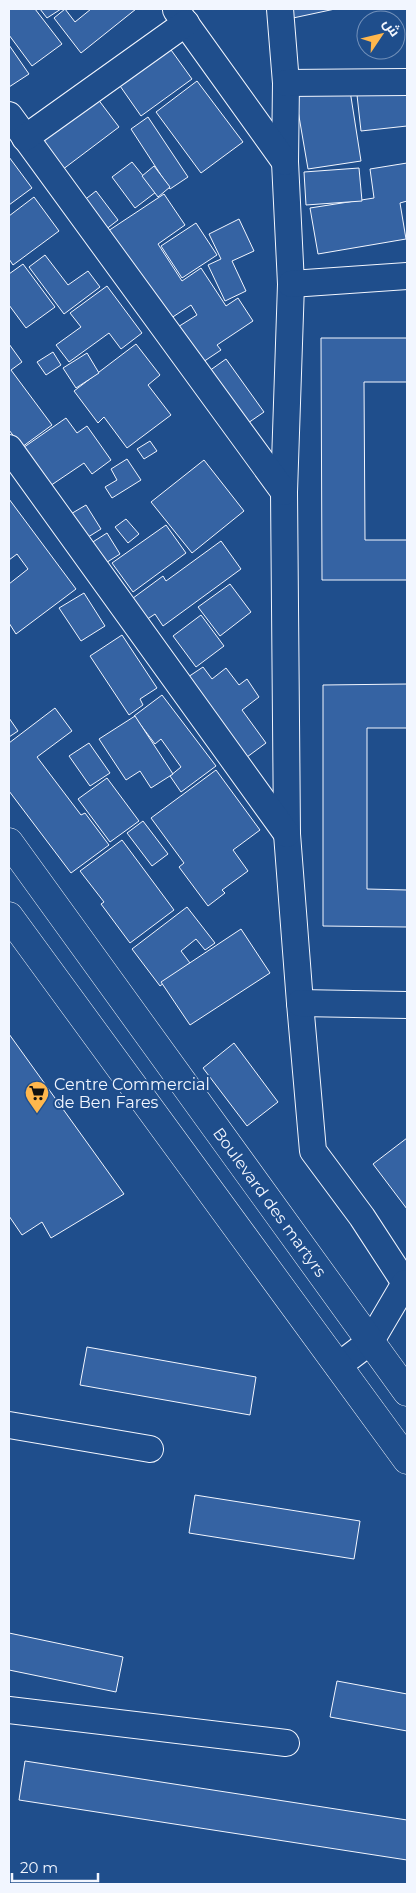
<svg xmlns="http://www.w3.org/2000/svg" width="416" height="1893" viewBox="0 0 416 1893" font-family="Montserrat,Cairo,sans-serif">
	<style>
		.building { fill: #3563a3; stroke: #f2f6ff }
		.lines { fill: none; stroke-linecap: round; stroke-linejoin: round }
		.street-casing { stroke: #f2f6ff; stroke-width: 28 }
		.highway-casing { stroke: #f2f6ff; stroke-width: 29 }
		.street { stroke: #1f4e8c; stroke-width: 26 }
		.highway { stroke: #1f4e8c; stroke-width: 28 }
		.labels { text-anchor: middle; stroke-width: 4; stroke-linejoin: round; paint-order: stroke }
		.poi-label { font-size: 16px; fill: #f2f6ff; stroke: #1f4e8c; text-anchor: start }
		.street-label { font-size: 16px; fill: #f2f6ff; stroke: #1f4e8c }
	</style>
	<rect width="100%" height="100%" fill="#1f4e8c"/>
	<g class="building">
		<path d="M9,9H35L62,44L32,66L9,35Z"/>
		<path d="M40,9H61L47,18Z"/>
		<path d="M65,9L75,22L91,9H136L81,53L54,18Z"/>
		<path d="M291,9H335L293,18Z"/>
		<path d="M161,36L192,79L141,116L111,73Z"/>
		<path d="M9,45L29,74L9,87Z"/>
		<path d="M407,80V126L361,131L356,86Z"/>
		<path d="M197,81L243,142L201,173L156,112Z"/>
		<path d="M349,84L361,161L308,169L295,93Z"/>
		<path d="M88,86L119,127L54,176L23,135Z"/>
		<path d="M148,117L188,177L170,189L131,129Z"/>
		<path d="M9,157L32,188L9,205Z"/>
		<path d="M132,162L156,192L135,208L112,177Z"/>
		<path d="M407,163V201L400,203L406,239L318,254L310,208L374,198L370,169Z"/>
		<path d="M154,166L170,187L158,197L142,176Z"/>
		<path d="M359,168L362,201L306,205L304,172Z"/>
		<path d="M96,191L118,220L100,234L78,205Z"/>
		<path d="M164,194L185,225L158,244L182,281L201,268L226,306L238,298L253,321L217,345L221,350L197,366L173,330L197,315L191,305L159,326L105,233Z"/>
		<path d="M34,197L59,231L13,265L9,259V216Z"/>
		<path d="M239,219L254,251L232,261L246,291L225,301L208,265L221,259L209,234Z"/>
		<path d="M196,223L217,255L182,278L161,246Z"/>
		<path d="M45,255L68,285L88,271L100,287L64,314L29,267Z"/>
		<path d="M23,264L55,307L26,328L9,305V274Z"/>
		<path d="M107,286L142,333L121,349L109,333L69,362L56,345L81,327L70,313Z"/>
		<path d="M321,338H407V382H364L365,540H407V580H322Z"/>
		<path d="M9,344L22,362L11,370L52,425L22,447L9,430Z"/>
		<path d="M136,344L160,375L148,385L171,415L127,448L104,417L98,423L74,391Z"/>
		<path d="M53,352L61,365L46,375L37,362Z"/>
		<path d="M87,353L99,373L76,388L63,368Z"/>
		<path d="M226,359L264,412L232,434L195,381Z"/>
		<path d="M66,418L77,433L87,426L111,460L92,474L84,463L44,490L17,452Z"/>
		<path d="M150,441L157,451L144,459L137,449Z"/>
		<path d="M127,459L141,480L112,498L105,487L117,480L111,469Z"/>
		<path d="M204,460L244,511L192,553L151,502Z"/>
		<path d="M9,499L76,589L16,634L9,623V584L28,569L17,554L9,560Z"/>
		<path d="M86,505L101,529L85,539L69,515Z"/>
		<path d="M126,519L139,534L128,543L115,527Z"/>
		<path d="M166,525L186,553L133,592L112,563Z"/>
		<path d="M107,533L120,554L101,566L88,545Z"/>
		<path d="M221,541L241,569L163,626L155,614L140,624L125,604L163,576L166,581Z"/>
		<path d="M230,584L251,612L220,636L198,607Z"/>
		<path d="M84,593L105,626L81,641L59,608Z"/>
		<path d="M201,615L224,646L196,667L173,636Z"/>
		<path d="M122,635L157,688L140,699L143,705L129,715L90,656Z"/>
		<path d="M203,667L212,679L226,668L239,685L247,679L259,697L242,710L266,743L247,757L188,677Z"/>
		<path d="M407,684V728H367V889L407,890V927L323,926V685Z"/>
		<path d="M162,695L216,766L181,792L170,776L181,767L161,739L155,744L134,716Z"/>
		<path d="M55,708L72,731L37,757L81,815L85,813L109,845L71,873L9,791V743Z"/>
		<path d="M135,716L173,774L151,788L140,771L126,780L99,739Z"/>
		<path d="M9,718L18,731L9,737Z"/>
		<path d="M89,743L110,773L90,786L69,756Z"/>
		<path d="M216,770L260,830L233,850L248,871L222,890L225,893L208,906L179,867L184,863L151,818Z"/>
		<path d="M107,778L139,821L110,842L78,799Z"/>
		<path d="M143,821L168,854L152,866L127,833Z"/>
		<path d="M122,840L174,910L130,943L101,904L104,902L80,871Z"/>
		<path d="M187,907L215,943L205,950L196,939L181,951L190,963L160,986L132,949Z"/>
		<path d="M241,929L270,973L190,1025L161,982Z"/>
		<path d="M9,1034L124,1194L51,1238L42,1222L22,1235L9,1216Z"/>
		<path d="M234,1043L278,1102L247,1126L203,1068Z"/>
		<path d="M407,1138V1209L373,1164Z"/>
		<path d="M87,1347L256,1377L250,1415L80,1385Z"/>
		<path d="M195,1495L360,1521L354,1559L189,1533Z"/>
		<path d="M9,1633L123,1657L116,1692L9,1670Z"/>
		<path d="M337,1681L407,1694V1731L330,1717Z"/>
		<path d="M25,1761L407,1820V1860L19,1800Z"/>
	</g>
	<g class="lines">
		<defs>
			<g id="street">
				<path d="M280,9L286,83L285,162L291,284L284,492L287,834L300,1003L313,1151L362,1217L405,1283"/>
				<path d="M176,10L285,162"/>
				<path d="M286,83L407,82"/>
				<path d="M9,115L284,492"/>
				<path d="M25,138L186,23"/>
				<path d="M291,284L407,276"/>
				<path d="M9,448L287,834"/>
				<path d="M300,1003L407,1005"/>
				<path d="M338,1366L371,1341L405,1283"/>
				<path d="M9,1425L150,1449"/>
				<path d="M9,1710L286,1743"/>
			</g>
			<g id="highway">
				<path d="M9,842L407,1392"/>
				<path d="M9,916L407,1460"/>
			</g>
		</defs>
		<use href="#street" class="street-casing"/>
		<use href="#highway" class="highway-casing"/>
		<use href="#street" class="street"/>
		<use href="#highway" class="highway"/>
	</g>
	<defs>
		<symbol id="supermarket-pin" viewBox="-11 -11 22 30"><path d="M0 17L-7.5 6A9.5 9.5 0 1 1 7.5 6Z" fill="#ffb74d" stroke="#1f4e8c"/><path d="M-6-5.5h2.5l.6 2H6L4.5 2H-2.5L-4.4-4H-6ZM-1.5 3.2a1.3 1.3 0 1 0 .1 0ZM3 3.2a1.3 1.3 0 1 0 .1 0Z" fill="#111"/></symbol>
	</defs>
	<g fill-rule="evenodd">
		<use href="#supermarket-pin" x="23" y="1079" width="28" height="38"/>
	</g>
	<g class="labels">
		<g class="poi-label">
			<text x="54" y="1090">Centre Commercial<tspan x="54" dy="18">de Ben Fares</tspan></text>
		</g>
		<g class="street-label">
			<text transform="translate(270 1202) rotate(54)" y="6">Boulevard des martyrs</text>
		</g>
	</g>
	<rect width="416" height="1893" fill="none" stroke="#f2f6ff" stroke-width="20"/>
	<g transform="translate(381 35) rotate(55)"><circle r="24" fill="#1f4e8c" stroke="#7391ba"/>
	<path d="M0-4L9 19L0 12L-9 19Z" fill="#ffb74d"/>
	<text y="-8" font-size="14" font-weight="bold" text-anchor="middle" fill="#f2f6ff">ش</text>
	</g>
	<path d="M12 1873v8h86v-8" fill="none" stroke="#f2f6ff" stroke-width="2.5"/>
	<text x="20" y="1873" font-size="15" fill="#f2f6ff" stroke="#1f4e8c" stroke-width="4" paint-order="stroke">20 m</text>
</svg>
